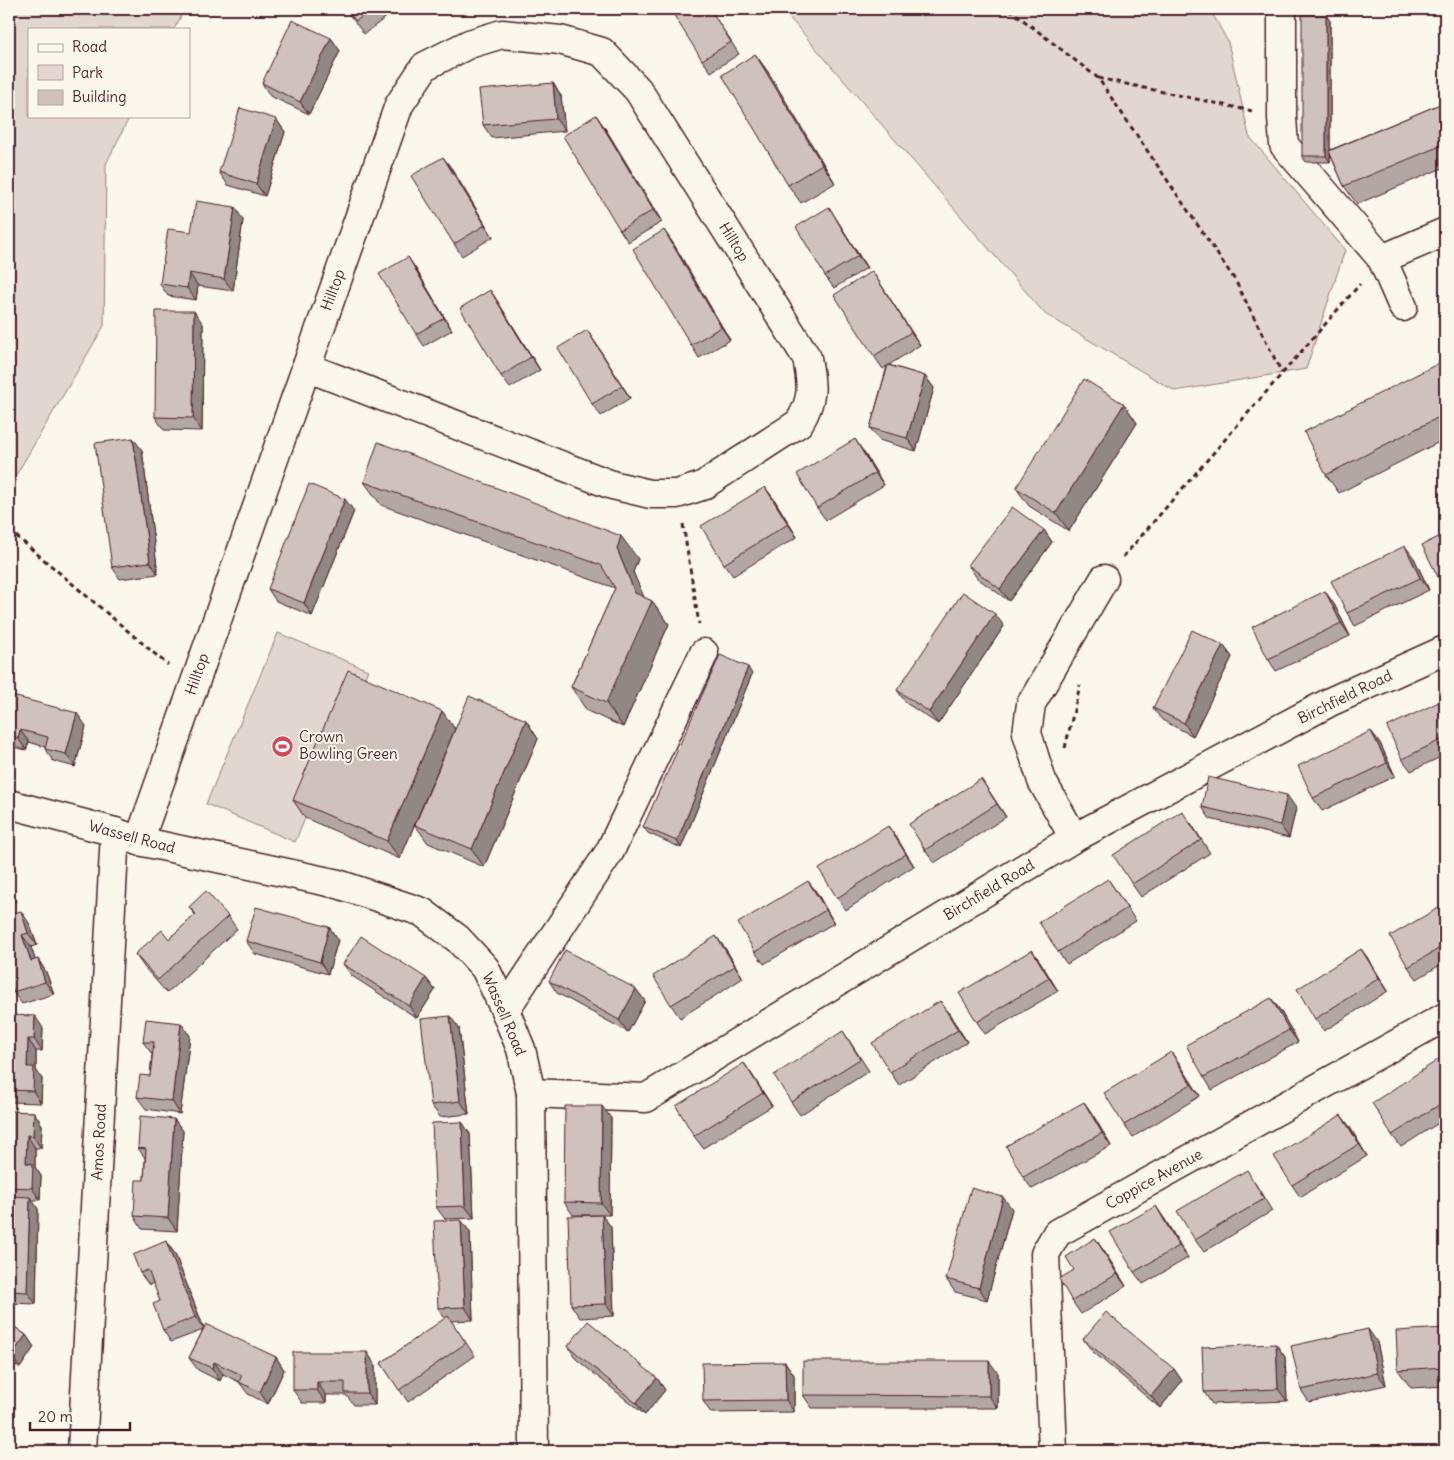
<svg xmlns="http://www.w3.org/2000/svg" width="1454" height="1460" viewBox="0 0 1454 1460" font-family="Delius,sans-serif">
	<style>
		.green { fill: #e2d7d0; stroke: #967b7e }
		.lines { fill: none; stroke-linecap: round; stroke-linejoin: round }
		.minor-casing { stroke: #4a1f2b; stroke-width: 31 }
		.path { stroke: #4a1f2b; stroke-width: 3; stroke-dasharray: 5 4; stroke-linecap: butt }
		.minor { stroke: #fbf7ec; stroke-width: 28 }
		.wall { fill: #b2a7a2; stroke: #4a1f2b }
		.shaded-wall { fill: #918884; stroke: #4a1f2b }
		.building { fill: #cfc2bc; stroke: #4a1f2b }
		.labels { text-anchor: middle; stroke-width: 4; stroke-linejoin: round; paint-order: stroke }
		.street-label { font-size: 15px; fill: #4a1f2b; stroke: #fbf7ec }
		.poi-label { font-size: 15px; fill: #4a1f2b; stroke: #fbf7ec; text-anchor: start }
	</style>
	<rect width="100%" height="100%" fill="#fbf7ec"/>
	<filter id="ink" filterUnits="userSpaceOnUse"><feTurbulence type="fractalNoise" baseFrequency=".02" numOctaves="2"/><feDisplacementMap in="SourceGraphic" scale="10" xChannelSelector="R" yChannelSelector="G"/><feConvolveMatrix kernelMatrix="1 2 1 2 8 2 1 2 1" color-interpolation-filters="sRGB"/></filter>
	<g filter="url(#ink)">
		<g class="green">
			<path d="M9,9H185L174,29H29V116H130L106,164L104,326L9,487Z"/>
			<path d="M782,9H1210L1228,42L1249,136L1345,250L1306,369L1175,391L1045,314Z"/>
			<path d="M278,633L368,670L295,842L206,804Z"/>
		</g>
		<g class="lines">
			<defs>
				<g id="minor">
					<path d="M1282,9V118L1284,145L1382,259L1403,307"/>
					<path d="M1382,259L1445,232"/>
					<path d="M9,804L115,832L139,841L338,884L422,912L458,939L485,968L505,1010L521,1049L531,1093L534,1451"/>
					<path d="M1074,838L1042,781L1027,733L1031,704L1104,579"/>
					<path d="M139,841L399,105L425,66L469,44L502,34L560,40L602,52L638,90L807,358C812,385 814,399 799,423L702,486L677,494H650L612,485L306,367"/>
					<path d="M505,1010L610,851L704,653"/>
					<path d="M531,1093L646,1098L1074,838L1332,701L1445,650"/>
					<path d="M82,1451L115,832"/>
					<path d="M1053,1451L1045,1254L1057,1233L1445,1017"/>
				</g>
			</defs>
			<use href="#minor" class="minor-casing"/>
			<g class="path">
				<path d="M1009,9L1098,78L1235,280L1282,373"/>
				<path d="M9,47L15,9"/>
				<path d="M1098,78L1252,111"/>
				<path d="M683,524L699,624"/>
				<path d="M9,530L168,665"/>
				<path d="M1123,557L1360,284"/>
				<path d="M1065,748L1080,685"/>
			</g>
			<use href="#minor" class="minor"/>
		</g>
		<g class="wall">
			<path d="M345,9H397L364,34Z"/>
			<path d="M710,9L739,54L711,72L702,60Z"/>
			<path d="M1326,15L1330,21V150L1445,102V167L1357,204L1344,186L1330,154V162H1306L1302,156Z"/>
			<path d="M331,38L340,51L309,114L270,96L262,83Z"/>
			<path d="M755,54L768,72L835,183L801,203L788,185Z"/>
			<path d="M553,83L561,96L565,131L492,138L483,125Z"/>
			<path d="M276,119L285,132L265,196L228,185L219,172Z"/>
			<path d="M605,128L662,222L628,242L620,230Z"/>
			<path d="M452,169L493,237L462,256L454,244Z"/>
			<path d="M243,220L233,291L198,286L196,300L168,296L160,284L191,232Z"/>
			<path d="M837,220L867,268L834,288L825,276Z"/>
			<path d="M673,243L730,340L699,358L691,345Z"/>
			<path d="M416,269L452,330L424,346L416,334Z"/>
			<path d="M872,271L920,345L889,365L925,376L934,388L916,451L879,440L870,428L887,366L883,369L874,356Z"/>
			<path d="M490,290L498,302L540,370L510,388L501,376Z"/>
			<path d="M203,324L202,431L164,430L155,417Z"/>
			<path d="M595,342L630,398L601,416L592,404Z"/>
			<path d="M1445,360V439L1339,493L1326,475Z"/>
			<path d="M1124,404L1137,423L1069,531L1029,506L1016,488Z"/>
			<path d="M142,450L158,574L120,579L112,567Z"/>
			<path d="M863,451L884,485L826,520L817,508Z"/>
			<path d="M364,482L638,559L633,572L643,597L652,601L669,624L623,727L587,711L571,687L615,588L381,505Z"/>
			<path d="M774,499L797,537L733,576L724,564Z"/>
			<path d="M354,511L312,616L276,601L268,589Z"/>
			<path d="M1044,530L1052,542L1009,601L977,578L968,565Z"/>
			<path d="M1445,534V588L1438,577Z"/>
			<path d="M1414,558L1429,590L1355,626L1347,613Z"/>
			<path d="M1334,604L1350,636L1276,671L1268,659Z"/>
			<path d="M1004,626L938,724L906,703L897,690Z"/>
			<path d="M1223,645L1232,657L1193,736L1162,720L1153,708Z"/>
			<path d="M752,674L681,848L648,833L643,827Z"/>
			<path d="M9,695L86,726L75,767L53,761L45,749V747L29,742L26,750L9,746Z"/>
			<path d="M1445,699V755L1411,771L1402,759Z"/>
			<path d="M442,711L455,729L400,859L305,818L293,800Z"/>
			<path d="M526,720L538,739L484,867L428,843L415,825Z"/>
			<path d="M1371,731L1380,743L1395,776L1322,811L1313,798Z"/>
			<path d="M989,791L1006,817L934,863L925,850Z"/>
			<path d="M1202,807L1296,808L1289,838L1210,819Z"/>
			<path d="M1191,823L1210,853L1141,897L1132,884Z"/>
			<path d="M888,826L914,866L846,910L837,898Z"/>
			<path d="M1108,879L1136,921L1067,964L1058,952Z"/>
			<path d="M808,881L817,893L834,923L764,964L755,952Z"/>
			<path d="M9,891L16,901L9,908Z"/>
			<path d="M1445,904V962L1417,979L1408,967Z"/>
			<path d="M189,907L228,916L237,929L167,993L144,967L135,954L169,939L195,915Z"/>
			<path d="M9,914L29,923L37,945L31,947L35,960L38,959L46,972L54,994L22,1004L13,992Z"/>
			<path d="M329,927L338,940L328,974L255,954L246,941Z"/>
			<path d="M725,948L743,978L680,1018L671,1005Z"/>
			<path d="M1361,949L1388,991L1324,1031L1315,1019Z"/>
			<path d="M1032,950L1041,963L1058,991L985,1034L977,1022Z"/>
			<path d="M343,964L426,978L435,990L417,1018L352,976Z"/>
			<path d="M549,981L636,989L645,1001L628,1032L557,993Z"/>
			<path d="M940,1001L967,1042L899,1085L890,1072Z"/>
			<path d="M1280,1010L1298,1042L1212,1090L1204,1077Z"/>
			<path d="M9,1015L43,1028L42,1051H36V1070L42,1079L41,1103L9,1102Z"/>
			<path d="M181,1023L190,1036L180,1114L146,1109L137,1097L150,1076L152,1054L143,1042Z"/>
			<path d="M459,1028L469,1114L440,1117L431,1105Z"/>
			<path d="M843,1031L869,1071L800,1115L791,1102Z"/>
			<path d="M1171,1052L1200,1096L1133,1137L1124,1125Z"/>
			<path d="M1445,1058V1119L1401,1147L1392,1135Z"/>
			<path d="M744,1063L772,1106L703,1148L694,1136Z"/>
			<path d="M1084,1102L1093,1115L1111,1146L1032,1189L1023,1177Z"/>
			<path d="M9,1111L34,1112L42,1125L41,1148H35V1167L41,1176L40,1200H32L38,1209L36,1304L9,1303Z"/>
			<path d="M1341,1115L1367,1156L1300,1197L1292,1185Z"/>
			<path d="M611,1118L610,1215H602L611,1227L614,1316L580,1318L571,1305L601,1215H573L564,1202Z"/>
			<path d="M174,1119L183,1131L177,1231L142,1229L134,1216L144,1180L145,1158L138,1148Z"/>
			<path d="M462,1122L470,1134L474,1218L445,1219L436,1207Z"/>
			<path d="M1255,1183L1272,1211L1204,1252L1195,1240Z"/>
			<path d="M1012,1209L987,1300L955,1292L946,1279Z"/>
			<path d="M1164,1218L1188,1258L1143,1284L1134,1272Z"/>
			<path d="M461,1220L470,1232L473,1320L451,1321L475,1356L408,1402L381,1363L445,1319L438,1308Z"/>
			<path d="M166,1241L175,1254L204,1328L276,1357L284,1370L268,1404L248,1394L239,1382L223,1374L220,1381L198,1370L189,1358L203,1330L171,1342L163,1330L160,1301L154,1283L149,1285L140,1273Z"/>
			<path d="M1104,1251L1126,1286L1081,1314L1072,1301Z"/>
			<path d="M9,1323L26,1335L34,1347L20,1368L12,1363L9,1367Z"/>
			<path d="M1445,1328V1386L1411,1388L1398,1370Z"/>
			<path d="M1083,1339L1174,1369L1182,1381L1160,1408L1092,1351Z"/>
			<path d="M1377,1342L1386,1385L1309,1402L1301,1390Z"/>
			<path d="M1276,1344L1285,1357L1287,1401L1212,1404L1204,1392Z"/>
			<path d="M568,1346L657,1378L665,1390L645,1415L576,1359Z"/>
			<path d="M367,1352L375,1365V1405H354L346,1395H326V1403H302L293,1390Z"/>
			<path d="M785,1362L794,1375V1412L711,1413L703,1401Z"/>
			<path d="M998,1373V1408H812L803,1395Z"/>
		</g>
		<g class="shaded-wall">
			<path d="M1326,15L1330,21V162L1326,156Z"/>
			<path d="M331,38L340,51L309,114L300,102Z"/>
			<path d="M755,54L768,72L835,183L822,164Z"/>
			<path d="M553,83L561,96L565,131L556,119Z"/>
			<path d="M596,115L605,128L662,222L653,210Z"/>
			<path d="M276,119L285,132L265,196L256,184Z"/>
			<path d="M443,157L452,169L493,237L485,225Z"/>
			<path d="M235,207L243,220L233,291L224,279Z"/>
			<path d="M829,207L837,220L867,268L858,256Z"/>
			<path d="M664,230L673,243L730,340L721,327Z"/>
			<path d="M408,257L416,269L452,330L444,318Z"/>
			<path d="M872,271L880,283L920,345L911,332Z"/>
			<path d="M189,273L198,286L196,300L187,288Z"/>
			<path d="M490,290L498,302L540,370L531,357Z"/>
			<path d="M194,311L203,324L202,431L193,418Z"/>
			<path d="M587,330L595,342L630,398L622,386Z"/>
			<path d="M925,376L934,388L916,451L907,438Z"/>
			<path d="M1124,404L1137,423L1069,531L1056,513Z"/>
			<path d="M133,438L142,450L158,574L150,562Z"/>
			<path d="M855,439L863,451L884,485L875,473Z"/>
			<path d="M765,487L774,499L797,537L788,524Z"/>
			<path d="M345,499L354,511L312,616L304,603Z"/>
			<path d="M1044,530L1052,542L1009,601L1000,589Z"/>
			<path d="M621,536L638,559L633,572L649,608L652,601L669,624L623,727L606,703L635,593L617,549Z"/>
			<path d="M1405,546L1414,558L1429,590L1420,578Z"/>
			<path d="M1325,591L1334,604L1350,636L1341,623Z"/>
			<path d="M995,614L1004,626L938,724L929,712Z"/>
			<path d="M1223,645L1232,657L1193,736L1184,723Z"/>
			<path d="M748,667L752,674L681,848L677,841Z"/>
			<path d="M442,711L455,729L400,859L387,841Z"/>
			<path d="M77,713L86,726L75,767L66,754Z"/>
			<path d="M526,720L538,739L484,867L472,849Z"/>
			<path d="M20,730L29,742L26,750L18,738Z"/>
			<path d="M1371,731L1380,743L1395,776L1387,763Z"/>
			<path d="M981,779L989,791L1006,817L997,804Z"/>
			<path d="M1287,795L1296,808L1289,838L1280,825Z"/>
			<path d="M888,826L897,838L914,866L906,854Z"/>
			<path d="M808,881L817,893L834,923L826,910Z"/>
			<path d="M21,911L29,923L37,945L28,933Z"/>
			<path d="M329,927L338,940L328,974L320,962Z"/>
			<path d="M22,935L31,947L40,974L31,961Z"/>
			<path d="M716,936L725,948L743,978L735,966Z"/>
			<path d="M1361,949L1370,961L1388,991L1379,978Z"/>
			<path d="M1032,950L1041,963L1058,991L1049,978Z"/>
			<path d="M38,959L46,972L54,994L45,982Z"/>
			<path d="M426,978L435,990L417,1018L409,1006Z"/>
			<path d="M636,989L645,1001L628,1032L619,1020Z"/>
			<path d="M1271,998L1280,1010L1298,1042L1289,1030Z"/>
			<path d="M940,1001L949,1013L967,1042L958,1030Z"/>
			<path d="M35,1016L43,1028L42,1051L34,1039Z"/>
			<path d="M450,1016L459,1028L469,1114L460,1101Z"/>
			<path d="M181,1023L190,1036L180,1114L172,1101Z"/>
			<path d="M28,1039L36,1051V1070L42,1079L41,1103L33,1091L27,1067Z"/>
			<path d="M1171,1052L1180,1064L1200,1096L1191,1084Z"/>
			<path d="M744,1063L753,1076L772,1106L763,1093Z"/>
			<path d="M1084,1102L1093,1115L1111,1146L1102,1133Z"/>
			<path d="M602,1106L611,1118L610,1215L601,1203Z"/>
			<path d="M34,1112L42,1125L41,1148L33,1136Z"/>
			<path d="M1341,1115L1350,1127L1367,1156L1359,1144Z"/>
			<path d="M174,1119L183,1131L177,1231L168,1218Z"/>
			<path d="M462,1122L470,1134L474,1218L465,1206Z"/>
			<path d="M27,1135L35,1148V1167L41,1176L40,1200L32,1188L26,1163Z"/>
			<path d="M30,1197L38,1209L36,1304L27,1292Z"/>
			<path d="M1003,1197L1012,1209L987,1300L979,1288Z"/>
			<path d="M1156,1206L1164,1218L1188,1258L1179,1246Z"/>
			<path d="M602,1215L611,1227L614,1316L606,1304Z"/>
			<path d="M461,1220L470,1232L473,1320L465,1307Z"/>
			<path d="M1095,1238L1104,1251L1126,1286L1117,1274Z"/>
			<path d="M166,1241L175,1254L204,1329L195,1317Z"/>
			<path d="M1368,1329L1377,1342L1386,1385L1377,1373Z"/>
			<path d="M26,1335L34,1347L20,1368L11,1356Z"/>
			<path d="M1276,1344L1285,1357L1287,1401L1278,1389Z"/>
			<path d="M367,1352L375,1365V1405L367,1393Z"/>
			<path d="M276,1357L284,1370L268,1404L260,1392Z"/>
			<path d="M9,1358L12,1363L9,1367Z"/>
			<path d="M989,1361L998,1373V1408L989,1396Z"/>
			<path d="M214,1362L223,1374L220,1381L212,1368Z"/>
			<path d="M785,1362L794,1375V1412L786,1400Z"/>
			<path d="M1174,1369L1182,1381L1160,1408L1151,1396Z"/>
			<path d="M657,1378L665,1390L645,1415L636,1403Z"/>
			<path d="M317,1382L326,1395V1403L317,1390Z"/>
		</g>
		<g class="building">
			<path d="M346,9H372L356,21Z"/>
			<path d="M670,9H710L731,42L702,60Z"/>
			<rect x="1302" y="15" width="24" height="141"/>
			<path d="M292,20L331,38L300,102L262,83Z"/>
			<path d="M755,54L822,164L788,185L722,75Z"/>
			<path d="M553,83L556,119L483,125L479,90Z"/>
			<path d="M1445,102V144L1344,186L1329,151Z"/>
			<path d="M240,108L276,119L256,184L219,172Z"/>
			<path d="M596,115L653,210L620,230L563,136Z"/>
			<path d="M443,157L485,225L454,244L411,176Z"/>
			<path d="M196,201L235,207L224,279L189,273L187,288L160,284L168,229L191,232Z"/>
			<path d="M829,207L858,256L825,276L796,227Z"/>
			<path d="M664,230L721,327L691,345L633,249Z"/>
			<path d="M408,257L444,318L416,334L379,274Z"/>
			<path d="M872,271L911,332L874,356L834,295Z"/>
			<path d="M490,290L531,357L501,376L460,308Z"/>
			<path d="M156,311H194L193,418L155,417Z"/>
			<path d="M587,330L622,386L592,404L558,348Z"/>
			<path d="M1445,360V414L1326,475L1304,432Z"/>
			<path d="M888,365L925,376L907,438L870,428Z"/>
			<path d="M1084,379L1124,404L1056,513L1016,488Z"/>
			<path d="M133,438L150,562L112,567L95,443Z"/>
			<path d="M855,439L875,473L817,508L797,474Z"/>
			<path d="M378,442L621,536L617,549L635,593L652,601L606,703L571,687L615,588L601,565L364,482Z"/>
			<path d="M309,484L345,499L304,603L268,589Z"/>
			<path d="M765,487L788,524L724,564L701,526Z"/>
			<path d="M1012,507L1044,530L1000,589L968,565Z"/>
			<path d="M1445,534V574L1438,577L1422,545Z"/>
			<path d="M1405,546L1420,578L1347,613L1331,581Z"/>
			<path d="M1325,591L1341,623L1268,659L1252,627Z"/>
			<path d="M963,592L995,614L929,712L897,690Z"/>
			<path d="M1192,630L1223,645L1184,723L1153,708Z"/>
			<path d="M720,655L748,667L677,841L643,827Z"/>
			<path d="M348,670L442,711L387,841L293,800Z"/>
			<path d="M9,695L77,713L66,754L45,749L48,737L20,730L18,738L9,735Z"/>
			<path d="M469,696L526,720L472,849L415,825Z"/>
			<path d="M1445,699V738L1402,759L1387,727Z"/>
			<path d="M1371,731L1387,763L1313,798L1298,766Z"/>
			<path d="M1208,777L1287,795L1280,825L1202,807Z"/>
			<path d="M981,779L997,804L925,850L909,824Z"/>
			<path d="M1182,811L1201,840L1132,884L1113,855Z"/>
			<path d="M888,826L906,854L837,898L819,869Z"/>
			<path d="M1108,879L1127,908L1058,952L1039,922Z"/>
			<path d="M808,881L826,910L755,952L738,923Z"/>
			<path d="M206,891L228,916L158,980L135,954L162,930L169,939L196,914L189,907Z"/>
			<path d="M1445,904V945L1408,967L1390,936Z"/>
			<path d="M256,907L329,927L320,962L246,941Z"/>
			<path d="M21,911L28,933L22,935L31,961L38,959L45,982L13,992L9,977V914Z"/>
			<path d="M361,936L426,978L409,1006L343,964Z"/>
			<path d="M716,936L735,966L671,1005L653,976Z"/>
			<path d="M1361,949L1379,978L1315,1019L1297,989Z"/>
			<path d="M565,950L636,989L619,1020L549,981Z"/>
			<path d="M1032,950L1049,978L977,1022L959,993Z"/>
			<path d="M1271,998L1289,1030L1204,1077L1186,1045Z"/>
			<path d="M940,1001L958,1030L890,1072L872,1043Z"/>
			<path d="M9,1015L35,1016L34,1039H28L27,1067H34L33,1091L9,1090Z"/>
			<path d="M450,1016L460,1101L431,1105L421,1019Z"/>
			<path d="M146,1019L181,1023L172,1101L137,1097L140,1075L150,1076L154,1042H143Z"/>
			<path d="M843,1031L860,1059L791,1102L774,1075Z"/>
			<path d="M1171,1052L1191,1084L1124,1125L1104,1093Z"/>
			<path d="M1444,1056L1445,1058V1101L1392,1135L1372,1103Z"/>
			<path d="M744,1063L763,1093L694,1136L676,1106Z"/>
			<path d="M1084,1102L1102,1133L1023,1177L1006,1146Z"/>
			<path d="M565,1106H602L601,1203L564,1202Z"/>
			<path d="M9,1111L34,1112L33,1136L27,1135L26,1163L33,1164L32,1188L9,1187Z"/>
			<path d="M1341,1115L1359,1144L1292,1185L1274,1156Z"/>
			<path d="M140,1116L174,1119L168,1218L134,1216L136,1180H144L146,1149L138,1148Z"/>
			<path d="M462,1122L465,1206L436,1207L432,1123Z"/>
			<path d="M1247,1170L1264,1199L1195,1240L1177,1211Z"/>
			<path d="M971,1188L1003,1197L979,1288L946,1279Z"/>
			<path d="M9,1196L30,1197L27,1292L9,1291Z"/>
			<path d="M1156,1206L1179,1246L1134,1272L1110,1232Z"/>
			<path d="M602,1215L606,1304L571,1305L568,1216Z"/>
			<path d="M461,1220L465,1307L438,1308L434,1221Z"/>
			<path d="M1095,1238L1117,1274L1072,1301L1059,1279L1074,1270L1066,1257Z"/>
			<path d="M166,1241L195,1317L163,1330L153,1304L160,1301L148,1270L140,1273L133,1255Z"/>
			<path d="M1106,1312L1174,1369L1151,1396L1083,1339Z"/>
			<path d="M448,1316L466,1343L399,1390L381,1363Z"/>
			<path d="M588,1321L657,1378L636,1403L568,1346Z"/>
			<path d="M9,1323L26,1335L11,1356L9,1354Z"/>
			<path d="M206,1324L276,1357L260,1392L239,1382L242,1375L214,1362L212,1368L189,1358Z"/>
			<path d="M1445,1328V1367L1398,1370L1396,1331Z"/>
			<path d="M1368,1329L1377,1373L1301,1390L1291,1346Z"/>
			<path d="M1276,1344L1278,1389L1204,1392L1202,1347Z"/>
			<path d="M293,1352H367V1393H345V1382H317V1390H293Z"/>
			<path d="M803,1361H989V1396L803,1395Z"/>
			<path d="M785,1362L786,1400L703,1401L702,1363Z"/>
		</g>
	</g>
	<defs>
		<symbol id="stadium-disc" viewBox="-11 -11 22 22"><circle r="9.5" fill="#d1495b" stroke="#fbf7ec"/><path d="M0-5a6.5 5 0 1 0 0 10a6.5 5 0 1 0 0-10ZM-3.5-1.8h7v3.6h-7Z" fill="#fff"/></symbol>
	</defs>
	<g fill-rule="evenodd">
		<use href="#stadium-disc" x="270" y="734" width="25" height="25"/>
	</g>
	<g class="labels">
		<g class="street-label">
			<text transform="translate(734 242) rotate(58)" y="5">Hilltop</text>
			<text transform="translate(333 290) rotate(-70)" y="5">Hilltop</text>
			<text transform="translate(197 674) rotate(-71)" y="5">Hilltop</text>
			<text transform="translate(1345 697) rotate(-26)" y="5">Birchfield Road</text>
			<text transform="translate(132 837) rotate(15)" y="5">Wassell Road</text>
			<text transform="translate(989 890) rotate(-31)" y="5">Birchfield Road</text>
			<text transform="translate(504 1014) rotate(67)" y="5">Wassell Road</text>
			<text transform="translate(99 1142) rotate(-87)" y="5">Amos Road</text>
			<text transform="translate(1154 1179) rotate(-29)" y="5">Coppice Avenue</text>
		</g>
		<g class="poi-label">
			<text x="299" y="742">Crown<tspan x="299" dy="17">Bowling Green</tspan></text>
		</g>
	</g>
	<rect width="1454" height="1460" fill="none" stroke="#fbf7ec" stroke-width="30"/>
	<rect x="15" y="15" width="1424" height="1430" fill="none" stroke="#4a1f2b" stroke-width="2" filter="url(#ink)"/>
	<rect x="28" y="28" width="162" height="90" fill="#fbf7ec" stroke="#b4a19f"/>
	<rect x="38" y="44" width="25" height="8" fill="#fbf7ec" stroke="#b4a19f"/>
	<text x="72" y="52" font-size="15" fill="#4a1f2b">Road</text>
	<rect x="38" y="65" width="25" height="15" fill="#e2d7d0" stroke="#b4a19f"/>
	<text x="72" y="78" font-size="15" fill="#4a1f2b">Park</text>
	<rect x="38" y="90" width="25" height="15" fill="#cfc2bc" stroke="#b4a19f"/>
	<text x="72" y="102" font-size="15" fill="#4a1f2b">Building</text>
	<path d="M30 1422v8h100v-8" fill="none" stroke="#4a1f2b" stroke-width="2.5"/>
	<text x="38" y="1422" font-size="15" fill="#4a1f2b" stroke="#fbf7ec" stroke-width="4" paint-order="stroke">20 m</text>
</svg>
